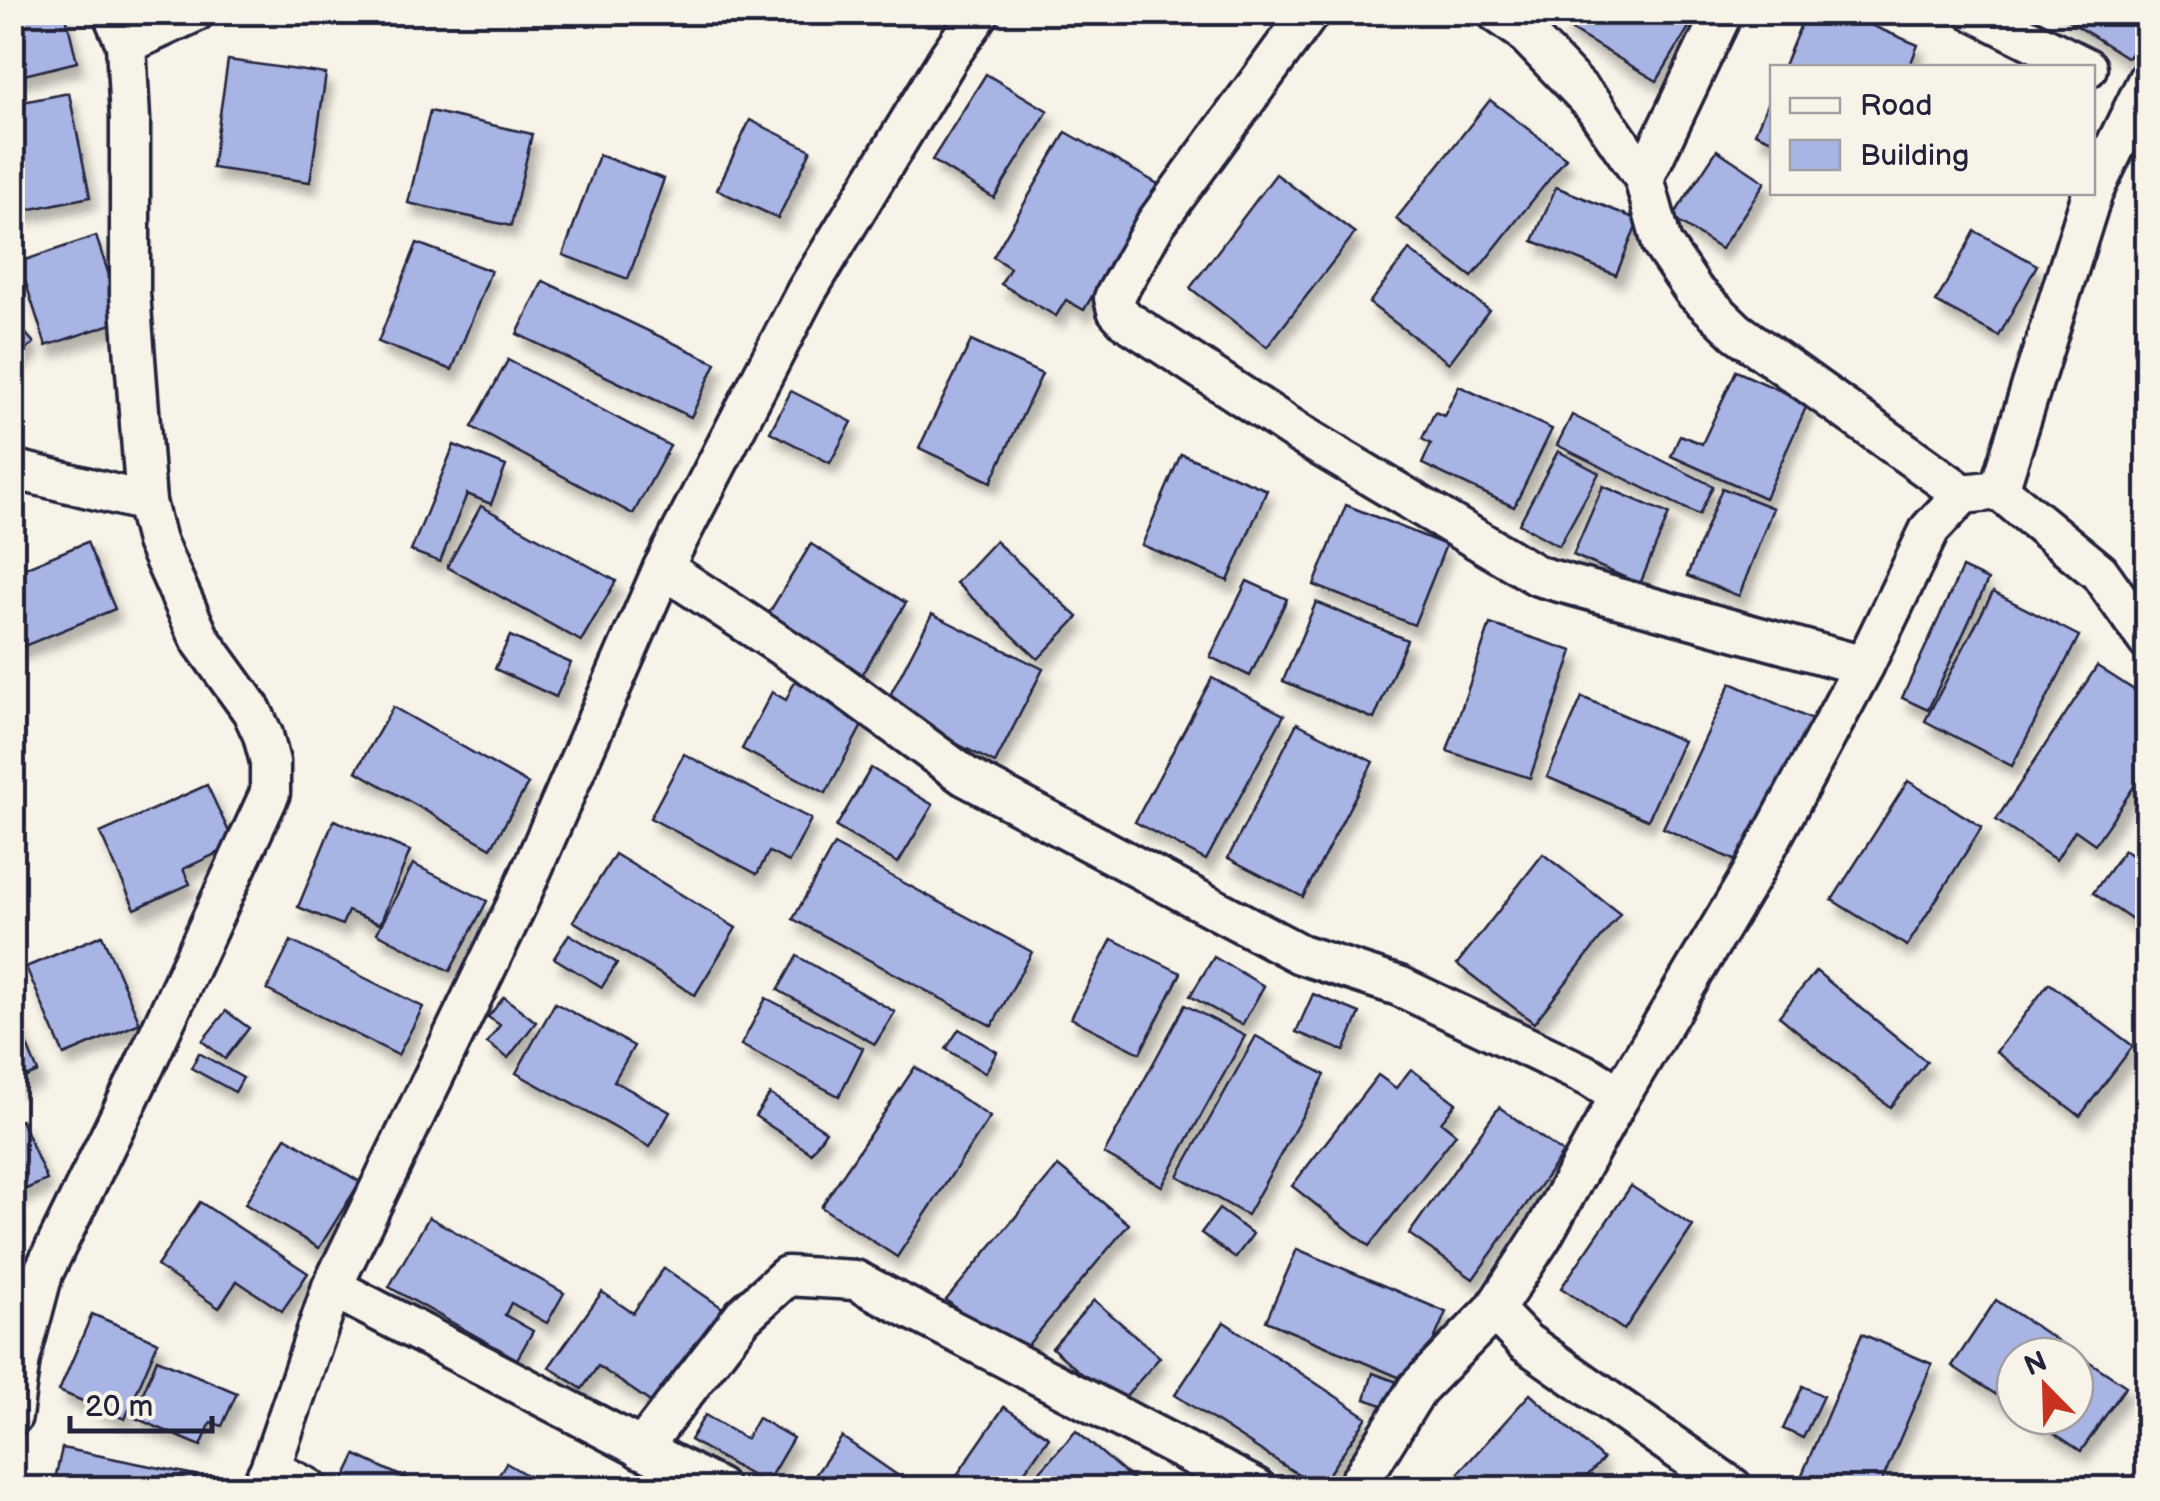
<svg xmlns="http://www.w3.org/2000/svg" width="2160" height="1501" viewBox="0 0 2160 1501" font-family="'Balsamiq Sans',sans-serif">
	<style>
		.building { fill: #a7b4e4; stroke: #22223b; stroke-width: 2.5; filter: url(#shadow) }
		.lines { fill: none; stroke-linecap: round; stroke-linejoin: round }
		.minor-casing { stroke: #22223b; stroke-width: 45 }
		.minor { stroke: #f7f3e8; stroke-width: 38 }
	</style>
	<defs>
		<filter id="shadow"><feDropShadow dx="6" dy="11" stdDeviation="5" flood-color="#0004"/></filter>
	</defs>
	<rect width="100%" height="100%" fill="#f7f3e8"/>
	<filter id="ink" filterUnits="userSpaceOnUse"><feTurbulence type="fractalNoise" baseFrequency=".01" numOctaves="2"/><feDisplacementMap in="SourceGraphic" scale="20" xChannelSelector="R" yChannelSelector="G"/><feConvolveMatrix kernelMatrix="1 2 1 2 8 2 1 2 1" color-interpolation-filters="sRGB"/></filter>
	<g filter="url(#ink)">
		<g class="building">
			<path d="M12,12H65L77,62L12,78Z"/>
			<path d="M1571,12H1698L1657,81L1563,25Z"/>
			<path d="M1806,12H1840L1918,45L1909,68H1783Z"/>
			<path d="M2055,12H2148V26L2128,58Z"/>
			<path d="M228,60L326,74L310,182L212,168Z"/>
			<path d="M986,74L1048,111L994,198L932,160Z"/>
			<path d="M1772,92V140L1755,133Z"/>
			<path d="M69,93L90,197L12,213V104Z"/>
			<path d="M1490,100L1566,158L1472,277L1396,219Z"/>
			<path d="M430,111L532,134L511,226L408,203Z"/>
			<path d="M750,120L811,150L778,218L717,190Z"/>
			<path d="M1066,132L1158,184L1084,310L1066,300L1056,316L1001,284L1010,268L993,257Z"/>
			<path d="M1717,150L1765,182L1721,249L1672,218Z"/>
			<path d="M599,155L664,179L628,279L563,255Z"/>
			<path d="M1276,174L1355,233L1267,347L1190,288Z"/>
			<path d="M1556,187L1639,220L1616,275L1533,241Z"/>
			<path d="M1975,231L2037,265L1999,336L1936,302Z"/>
			<path d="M96,236L124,320L46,346L19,262Z"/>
			<path d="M417,243L491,271L452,370L378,342Z"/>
			<path d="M1409,250L1489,310L1449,363L1369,303Z"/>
			<path d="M543,281L716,363L691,417L517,334Z"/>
			<path d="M12,318L34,343L12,362Z"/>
			<path d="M971,341L1042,374L991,482L919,448Z"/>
			<path d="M508,360L670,446L633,514L472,427Z"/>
			<path d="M1736,371L1808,403L1765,498L1671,456L1680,435L1702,444Z"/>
			<path d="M1459,386L1552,429L1514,507L1422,464L1431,444L1422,439L1435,412L1444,416Z"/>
			<path d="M791,391L852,422L830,463L770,432Z"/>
			<path d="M1572,415L1713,486L1699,515L1557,445Z"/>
			<path d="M454,445L506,466L491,504L467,494L440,562L411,551Z"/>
			<path d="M1558,451L1599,473L1559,546L1519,524Z"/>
			<path d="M1181,454L1267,490L1228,581L1142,545Z"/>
			<path d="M1603,486L1669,514L1640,584L1573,555Z"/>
			<path d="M1722,488L1773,508L1739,596L1687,576Z"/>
			<path d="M1346,505L1446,545L1414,625L1314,585Z"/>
			<path d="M481,506L616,581L581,641L447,567Z"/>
			<path d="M995,541L1078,617L1038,659L956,583Z"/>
			<path d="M87,542L115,609L12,651V573Z"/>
			<path d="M811,544L906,603L862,674L767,616Z"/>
			<path d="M1962,568L1988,580L1928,710L1902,698Z"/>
			<path d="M1247,581L1287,599L1250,676L1210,657Z"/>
			<path d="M1993,592L2079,636L2012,766L1925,721Z"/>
			<path d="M1316,602L1407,640L1374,719L1283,681Z"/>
			<path d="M932,614L1043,669L995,763L884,707Z"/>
			<path d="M1490,624L1573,651L1530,778L1447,751Z"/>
			<path d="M510,636L571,663L556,697L495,669Z"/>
			<path d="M2097,666L2148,699V766L2095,844L2075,830L2056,860L1996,820Z"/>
			<path d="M1212,678L1284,715L1206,860L1135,822Z"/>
			<path d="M795,681L866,718L826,793L742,749L772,692L786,700Z"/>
			<path d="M1731,683L1815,721L1747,866L1663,828Z"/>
			<path d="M1582,697L1683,741L1648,820L1547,777Z"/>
			<path d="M393,707L528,784L491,848L356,771Z"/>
			<path d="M1297,723L1373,762L1303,897L1228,858Z"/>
			<path d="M684,754L811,819L789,862L769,852L757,874L650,818Z"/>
			<path d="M871,768L933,805L898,863L836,827Z"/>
			<path d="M1908,781L1982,827L1907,946L1832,900Z"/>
			<path d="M207,785L235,845L183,869L190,884L135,909L100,833Z"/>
			<path d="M334,820L410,851L380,924L348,911L342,925L298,907Z"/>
			<path d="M834,845L1032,952L992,1026L793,919Z"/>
			<path d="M2124,850L2148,867V931L2093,893Z"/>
			<path d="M615,854L736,928L695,995L573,921Z"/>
			<path d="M1543,854L1620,914L1534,1023L1457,964Z"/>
			<path d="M413,864L487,901L450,971L377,933Z"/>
			<path d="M569,934L617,963L602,987L554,958Z"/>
			<path d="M102,935L140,1023L64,1055L26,967Z"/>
			<path d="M1112,939L1181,973L1140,1053L1071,1018Z"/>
			<path d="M291,941L423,1007L398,1055L267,990Z"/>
			<path d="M797,956L895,1012L875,1044L778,990Z"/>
			<path d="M1214,957L1264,986L1242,1025L1190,996Z"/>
			<path d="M1816,971L1927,1062L1890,1107L1779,1016Z"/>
			<path d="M2049,983L2133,1046L2080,1116L1996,1052Z"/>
			<path d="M1313,994L1360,1013L1344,1051L1296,1032Z"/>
			<path d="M504,997L536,1022L508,1058L487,1043L500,1025L488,1017Z"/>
			<path d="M766,998L863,1048L839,1096L741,1045Z"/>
			<path d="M555,1003L634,1046L614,1081L670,1112L650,1147L516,1073Z"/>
			<path d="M1185,1005L1245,1036L1162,1186L1104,1154Z"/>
			<path d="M12,1009L38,1072L12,1083Z"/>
			<path d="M226,1011L249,1028L225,1059L202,1041Z"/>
			<path d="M959,1029L997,1052L985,1073L946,1049Z"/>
			<path d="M1256,1036L1325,1075L1247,1215L1178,1176Z"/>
			<path d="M199,1053L243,1078L235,1092L191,1068Z"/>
			<path d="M915,1067L990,1117L897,1257L821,1207Z"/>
			<path d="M1411,1069L1456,1103L1441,1122L1456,1134L1369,1246L1292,1186L1378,1075L1396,1088Z"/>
			<path d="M770,1094L826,1131L811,1153L755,1116Z"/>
			<path d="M1499,1107L1563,1153L1473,1279L1409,1234Z"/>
			<path d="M21,1120L47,1180L12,1195V1123Z"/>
			<path d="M286,1137L360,1182L319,1248L245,1204Z"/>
			<path d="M1058,1166L1129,1224L1017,1358L946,1300Z"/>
			<path d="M1631,1186L1693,1226L1624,1330L1561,1288Z"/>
			<path d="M200,1202L308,1273L282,1311L237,1281L219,1308L157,1266Z"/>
			<path d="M1219,1209L1253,1234L1235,1258L1201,1233Z"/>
			<path d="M429,1217L564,1293L547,1323L511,1303L505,1315L533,1331L517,1359L389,1287Z"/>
			<path d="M1297,1249L1446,1312L1415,1384L1266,1321Z"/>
			<path d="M664,1268L730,1313L662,1410L598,1366L582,1389L549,1367L602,1292L633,1313Z"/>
			<path d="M1094,1300L1160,1357L1118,1405L1052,1348Z"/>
			<path d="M1996,1300L2126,1386L2081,1451L2028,1416H2075V1356H2015V1407L1952,1366Z"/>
			<path d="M92,1314L158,1342L125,1419L59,1391Z"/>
			<path d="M1224,1322L1367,1417L1319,1488L1175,1395Z"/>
			<path d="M1862,1334L1932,1364L1879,1488H1828L1801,1477Z"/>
			<path d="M157,1359L237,1393L222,1426L211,1422L201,1446L133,1417Z"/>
			<path d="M1373,1373L1408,1386L1399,1411L1365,1399Z"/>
			<path d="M1803,1386L1823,1396L1803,1438L1783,1429Z"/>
			<path d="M1530,1394L1603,1459L1576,1488H1445Z"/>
			<path d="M1004,1407L1049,1437L1013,1488H948Z"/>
			<path d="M705,1415L746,1439L758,1418L793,1438L766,1484L690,1440Z"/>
			<path d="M1076,1431L1138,1484L1134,1488H1025Z"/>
			<path d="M842,1437L916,1488H806Z"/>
			<path d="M62,1448L195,1475L193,1488H53Z"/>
			<path d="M356,1455L426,1488H340Z"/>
			<path d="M506,1463L549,1488H491Z"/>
		</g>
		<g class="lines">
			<defs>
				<g id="minor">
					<path d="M1310,12L1156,223L1114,298L1117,310L1126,320L1300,434L1538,576L1864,666"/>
					<path d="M1496,12L1523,31L1593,104L1644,178L1662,244L1694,291L1737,332L1963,494"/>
					<path d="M1975,12L2087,68"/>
					<path d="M126,44L195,12"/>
					<path d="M1644,178L1723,12"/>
					<path d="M12,469L146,502"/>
					<path d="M1999,490L2099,572L2148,641"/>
					<path d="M663,568L838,683L965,776L1300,954L1399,986L1590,1077L1620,1096"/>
					<path d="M332,1287L718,1488"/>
					<path d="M12,1416L20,1359L43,1273L144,1067L270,793V762L263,735L252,711L200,639L156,541L146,502L130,293V119L126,44L112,12"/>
					<path d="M641,1449L743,1316L787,1276L855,1280L1256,1488"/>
					<path d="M270,1469L308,1488"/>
					<path d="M260,1488L270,1469L332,1287L517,904L663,568L806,292L950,55L980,12"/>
					<path d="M1356,1488L1417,1389L1494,1310"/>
					<path d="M1733,1488L1525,1342L1494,1310L1541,1238L1620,1096L1752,874L1864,666L1930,529L1963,494L1999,490L2092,194L2148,79"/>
				</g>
			</defs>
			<use href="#minor" class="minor-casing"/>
			<use href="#minor" class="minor"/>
		</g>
	</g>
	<rect width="2160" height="1501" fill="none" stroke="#f7f3e8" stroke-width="50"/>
	<rect x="25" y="25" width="2110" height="1451" fill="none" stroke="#22223b" stroke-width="4" filter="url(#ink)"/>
	<rect x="1770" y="65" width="325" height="130" fill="#f7f3e8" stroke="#a29fa3" stroke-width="2.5"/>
	<rect x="1790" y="98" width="50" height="15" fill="#f7f3e8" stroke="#a29fa3" stroke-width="2.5"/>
	<text x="1860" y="115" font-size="30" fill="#22223b">Road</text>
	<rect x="1790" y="140" width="50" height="30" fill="#a7b4e4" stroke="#a29fa3" stroke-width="2.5"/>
	<text x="1860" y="165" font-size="30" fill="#22223b">Building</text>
	<g transform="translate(2045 1386) rotate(337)"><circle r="48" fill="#f7f3e8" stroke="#a29fa3" stroke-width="2.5"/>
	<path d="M0-8L18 38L0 25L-18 38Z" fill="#c8321e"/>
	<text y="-15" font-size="28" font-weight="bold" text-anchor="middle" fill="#22223b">N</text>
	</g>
	<path d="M70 1416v15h142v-15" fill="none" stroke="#22223b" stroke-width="5"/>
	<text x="85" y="1416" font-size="30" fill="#22223b" stroke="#f7f3e8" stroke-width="8" paint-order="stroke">20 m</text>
</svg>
